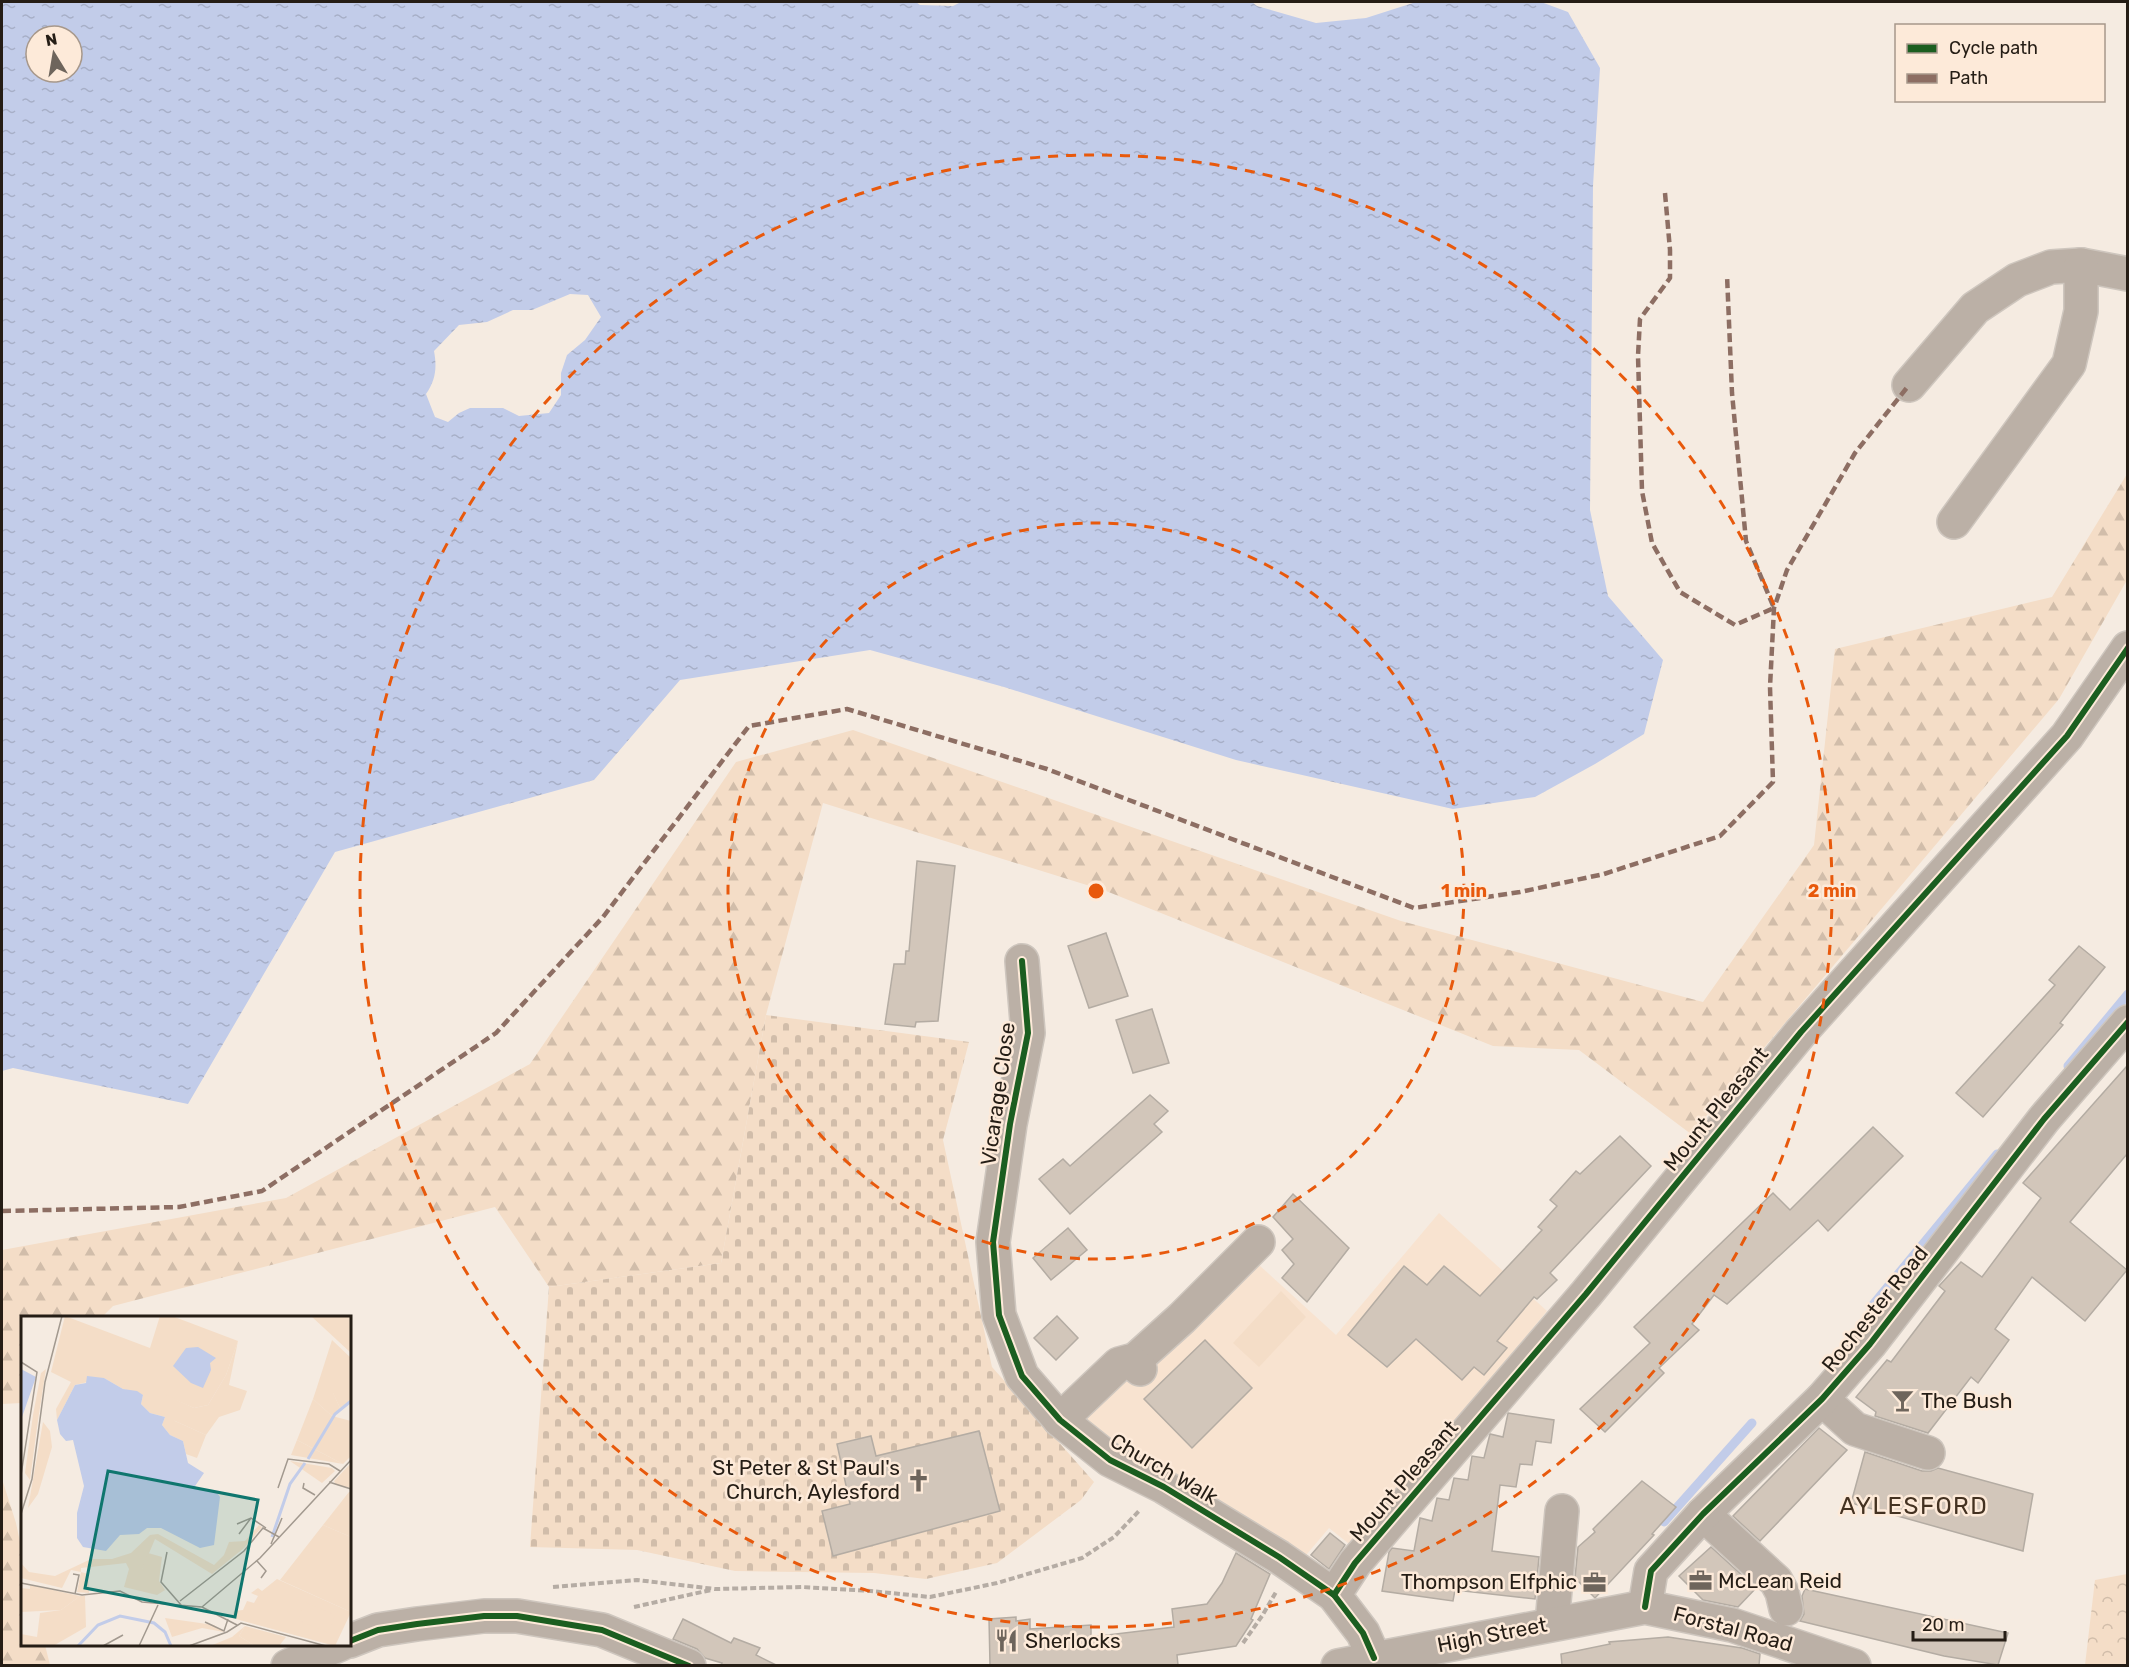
<svg xmlns="http://www.w3.org/2000/svg" width="2129" height="1667" viewBox="0 0 2129 1667" font-family="Rubik,sans-serif">
	<style>
		.built { fill: #f8e3d0 }
		.forest { fill: url(#forest-firs) }
		.cemetery { fill: url(#cemetery-stones) }
		.park { fill: url(#park-crowns) }
		.pitch { fill: #f4ddc7 }
		.water { fill: url(#water-ripples); fill-rule: evenodd }
		.lines { fill: none; stroke-linecap: round; stroke-linejoin: round }
		.stream { stroke: #c2cce9; stroke-width: 9 }
		.building { fill: #d2c6ba; stroke: #b4aca3; stroke-width: 1.5 }
		.minor-casing { stroke: #cec6be; stroke-width: 36 }
		.path { stroke: #b5aca4; stroke-width: 4; stroke-dasharray: 6 3; stroke-linecap: butt }
		.minor { stroke: #bbb0a6; stroke-width: 33 }
		.quiet { stroke: #8d6e63; stroke-width: 4.5; stroke-dasharray: 9 4.5; stroke-linecap: butt }
		.cycleway-casing { stroke: #fdead9; stroke-width: 10 }
		.cycleway { stroke: #1b5e20; stroke-width: 6 }
		.ring { fill: none; stroke: #e8590c; stroke-width: 3; stroke-dasharray: 10 8 }
		.labels { text-anchor: middle; stroke-width: 5; stroke-linejoin: round; paint-order: stroke }
		.street-label { font-size: 21px; fill: #251d15; stroke: #fdead9 }
		.poi-label { font-size: 21px; fill: #251d15; stroke: #fdead9; text-anchor: start }
		.quarter-label { font-size: 24px; letter-spacing: 1.5px; fill: #443221; stroke: #fdead9 }
		.inset-river { fill: none; stroke: #c2cce9; stroke-width: 3 }
		.inset-road { fill: none; stroke: #a2998f; stroke-width: 1.5 }
		.view { fill: #0f766e; fill-opacity: 0.15; stroke: #0f766e; stroke-width: 3 }
		.inset-edge { fill: none; stroke: #251d15; stroke-width: 3 }
		.centre { fill: #e8590c; stroke: #fdead9; stroke-width: 3 }
		.ring-label { font-size: 18px; text-anchor: middle; font-weight: bold; fill: #e8590c; stroke: #fdead9; stroke-width: 5; stroke-linejoin: round; paint-order: stroke }
	</style>
	<defs>
		<pattern id="forest-firs" width="22" height="20" patternUnits="userSpaceOnUse" patternTransform="scale(1.5)"><rect width="22" height="20" fill="#f4ddc7"/><path d="M5 1l3.5 6h-7zM16 11l3.5 6h-7z" fill="#d1bdaa"/></pattern>
		<pattern id="cemetery-stones" width="16" height="16" patternUnits="userSpaceOnUse" patternTransform="scale(1.5)"><rect width="16" height="16" fill="#f4ddc7"/><path d="M2 7V4a2 2 0 0 1 4 0v3zM10 15v-3a2 2 0 0 1 4 0v3z" fill="#d1bdaa"/></pattern>
		<pattern id="park-crowns" width="20" height="18" patternUnits="userSpaceOnUse" patternTransform="scale(1.5)"><rect width="20" height="18" fill="#f4ddc7"/><path d="M2 6a3 3 0 1 1 6 0M12 15a3 3 0 1 1 6 0" fill="none" stroke="#d1bdaa"/></pattern>
		<pattern id="water-ripples" width="26" height="14" patternUnits="userSpaceOnUse" patternTransform="scale(1.5)"><rect width="26" height="14" fill="#c2cce9"/><path d="M2 4q2-2 4 0t4 0M15 11q2-2 4 0t4 0" fill="none" stroke="#a7afc7"/></pattern>
	</defs>
	<rect width="100%" height="100%" fill="#f5ebe1"/>
	<path class="built" d="M1439,1213L1547,1311L1353,1547L1329,1528L1301,1561L1079,1419L1258,1264L1336,1335Z"/>
	<g class="forest">
		<path d="M2127,474V580L2059,699L1691,1134L1579,1050L1493,1046L1106,891L823,803L766,1015L721,1263L549,1287L495,1207L113,1306L102,1317L22,1318V1403L2,1404V1250L286,1198L530,1064L736,762L853,730L1401,921L1703,1002L1814,845L1835,649L2052,597Z"/>
		<path d="M2,1479L16,1523L22,1551V1644L45,1645L50,1665H2Z"/>
	</g>
	<path class="cemetery" d="M766,1015L969,1042L943,1140L992,1367L1094,1482L1081,1500L997,1563L926,1579L874,1573L735,1571L637,1550L530,1547L549,1287L721,1263Z"/>
	<path class="park" d="M2127,1574V1665H2085L2095,1580Z"/>
	<path class="pitch" d="M1281,1291L1306,1317L1259,1367L1233,1343Z"/>
	<path class="water" d="M2,2H916L920,5L953,6L961,2H1252L1257,6L1316,23L1366,18L1416,2H1541L1568,12L1600,68L1593,186L1590,510L1608,596L1663,660L1644,734L1595,764L1535,797L1453,809L1236,760L1004,687L870,650L680,680L594,780L335,852L188,1104L13,1068L2,1071ZM36,36H72V72H36ZM570,294L588,295L601,317L585,340L567,355L561,373V395L549,413L519,416L503,408H470L459,413L448,422L435,417L426,394C436,380 437,367 434,351L459,325L487,322L513,310H532Z"/>
	<g class="lines">
		<g class="stream">
			<path d="M2068,1066L2128,994"/>
			<path d="M1871,1307L1997,1154"/>
			<path d="M1664,1522L1752,1423"/>
		</g>
	</g>
	<g class="building">
		<path d="M917,861L955,866L938,1021L916,1022L915,1027L885,1024L894,964H905L906,951H909Z"/>
		<path d="M1106,933L1128,996L1089,1008L1068,946Z"/>
		<path d="M2079,946L2105,967L2060,1023L2063,1025L1983,1117L1956,1093L2055,985L2049,980Z"/>
		<path d="M1152,1009L1169,1063L1133,1073L1116,1020Z"/>
		<path d="M2127,1066V1154L2070,1222L2127,1270L2085,1321L2032,1277L1995,1329L2009,1340L1978,1383L1971,1377L1928,1433L1875,1416L1876,1412L1856,1397L1887,1360L1891,1362L1945,1291L1939,1286L1961,1262L1982,1277L2041,1198L2023,1183Z"/>
		<path d="M1150,1095L1168,1111L1154,1124L1162,1132L1070,1214L1039,1179L1063,1159L1070,1166Z"/>
		<path d="M1873,1127L1903,1156L1828,1231L1818,1220L1727,1304L1714,1295L1692,1324L1699,1330L1659,1368L1664,1373L1605,1432L1580,1409L1650,1343L1634,1327L1773,1193L1790,1210Z"/>
		<path d="M1620,1136L1651,1166L1550,1273L1557,1280L1537,1299L1534,1297L1497,1341L1507,1348L1484,1375L1474,1367L1462,1380L1416,1339L1387,1367L1348,1335L1404,1266L1427,1285L1444,1266L1480,1296L1542,1230L1538,1227L1557,1206L1550,1200L1576,1171L1580,1174Z"/>
		<path d="M1293,1194L1349,1248L1307,1302L1282,1278L1294,1264L1282,1250L1293,1239L1273,1217Z"/>
		<path d="M1068,1228L1087,1250L1051,1280L1033,1258Z"/>
		<path d="M1057,1316L1078,1338L1056,1360L1034,1338Z"/>
		<path d="M1205,1340L1252,1388L1192,1448L1144,1399Z"/>
		<path d="M1508,1413L1554,1420L1551,1443L1536,1441L1532,1465L1520,1464L1516,1487L1500,1485L1492,1551L1539,1557L1535,1599L1455,1590L1453,1601L1382,1591L1389,1552L1392,1548L1414,1551L1420,1518L1432,1521L1437,1498L1449,1500L1454,1478L1468,1480L1472,1456L1484,1458L1490,1434L1503,1437Z"/>
		<path d="M1819,1428L1847,1450L1760,1541L1733,1516Z"/>
		<path d="M979,1431L1000,1511L833,1556L822,1511L850,1504L837,1444L871,1436L876,1456Z"/>
		<path d="M1865,1452L1922,1471H1931L1938,1468L2033,1494L2023,1551L1851,1503Z"/>
		<path d="M1642,1481L1676,1507L1652,1534L1654,1535L1595,1598L1575,1578L1578,1547L1595,1532L1593,1529Z"/>
		<path d="M1330,1533L1345,1545L1329,1569L1311,1555Z"/>
		<path d="M1711,1547L1756,1588L1738,1607L1703,1600L1679,1576Z"/>
		<path d="M1236,1553L1270,1574L1251,1619L1253,1620L1236,1646L1177,1655L1178,1665H990L989,1619L1016,1617V1621L1030,1619V1629L1091,1625V1637L1174,1627L1172,1609L1207,1604L1222,1583Z"/>
		<path d="M1805,1589L2008,1633L1998,1665L1944,1656L1800,1621L1804,1614L1802,1596Z"/>
		<path d="M683,1619L731,1643L734,1638L760,1648L756,1655L776,1665H721L722,1663L705,1658L697,1649L673,1639Z"/>
		<path d="M1668,1637L1742,1648L1760,1654L1759,1665H1562L1561,1654L1610,1644L1609,1642Z"/>
	</g>
	<g class="lines">
		<defs>
			<g id="minor">
				<path d="M1909,385L1975,308L2017,280L2051,267L2081,265L2128,274"/>
				<path d="M1954,522L2069,364L2081,311V265"/>
				<path d="M1022,961L1028,1033L1010,1124L993,1242L999,1315L1022,1376L1060,1420L1110,1460L1164,1487L1279,1557L1334,1595L1363,1633L1374,1658"/>
				<path d="M1132,1363L1182,1318L1258,1242"/>
				<path d="M1822,1399L1855,1429L1928,1453"/>
				<path d="M1060,1420L1119,1364L1130,1361L1140,1369"/>
				<path d="M1703,1514L1776,1581L1782,1592L1786,1609"/>
				<path d="M1334,1595L1355,1563L1586,1294L1801,1032L2067,736L2128,648"/>
				<path d="M1645,1607L1651,1571L1703,1514L1822,1399L1870,1344L2044,1119L2128,1022"/>
				<path d="M1552,1624L1562,1511"/>
				<path d="M350,1641L378,1630L417,1624L484,1616H517L602,1630L689,1666"/>
				<path d="M288,1666L341,1644"/>
				<path d="M1338,1666L1645,1607L1732,1625L1854,1666"/>
			</g>
		</defs>
		<use href="#minor" class="minor-casing"/>
		<g class="path">
			<path d="M553,1587L637,1580L715,1589L802,1587L871,1591L930,1597L997,1583L1082,1558L1114,1537L1140,1510"/>
			<path d="M634,1607L711,1590"/>
			<path d="M1243,1643L1262,1616L1276,1592"/>
		</g>
		<use href="#minor" class="minor"/>
		<g class="quiet">
			<path d="M1665,193L1670,250V278L1640,319L1638,356L1642,491L1652,543L1680,592L1735,625L1774,608L1746,541L1732,393L1727,275"/>
			<path d="M2,1211L179,1207L262,1191L496,1033L603,917L749,726L847,709L1047,769L1414,908L1520,892L1604,874L1720,836L1773,782L1770,687L1774,608L1787,570L1855,453L1909,385"/>
		</g>
		<defs>
			<g id="cycleway">
				<path d="M1022,961L1028,1033L1010,1124L993,1242L999,1315L1022,1376L1060,1420L1110,1460L1164,1487L1279,1557L1334,1595L1363,1633L1374,1658"/>
				<path d="M1334,1595L1355,1563L1586,1294L1801,1032L2067,736L2128,648"/>
				<path d="M1645,1607L1651,1571L1703,1514L1822,1399L1870,1344L2044,1119L2128,1022"/>
				<path d="M350,1641L378,1630L417,1624L484,1616H517L602,1630L689,1666"/>
			</g>
		</defs>
		<use href="#cycleway" class="cycleway-casing"/>
		<use href="#cycleway" class="cycleway"/>
	</g>
	<g class="ring">
		<circle cx="1096" cy="891" r="368"/>
		<circle cx="1096" cy="891" r="736"/>
	</g>
	<defs>
		<symbol id="bar-bare" viewBox="-9 -9 18 18"><path d="M-6-5H6L.8 .8V4.5H3.5V6h-7V4.5H-.8V.8Z" fill="#6e655c" stroke="#fdead9" stroke-width="2.5" paint-order="stroke"/></symbol>
		<symbol id="church-bare" viewBox="-9 -9 18 18"><path d="M-1.2-6h2.4v3.5h3.3v2.4h-3.3V6h-2.4V-.1h-3.3v-2.4h3.3Z" fill="#6e655c" stroke="#fdead9" stroke-width="2.5" paint-order="stroke"/></symbol>
		<symbol id="office-bare" viewBox="-9 -9 18 18"><path d="M-6-3h4V-5.5h4V-3h4V5H-6ZM-1-4.5V-3h2v-1.5ZM-6 0V1H6V0Z" fill="#6e655c" stroke="#fdead9" stroke-width="2.5" paint-order="stroke"/></symbol>
		<symbol id="restaurant-bare" viewBox="-9 -9 18 18"><path d="M-5-6h1v4h1v-4h1v4h1v-4h1v5L-1.5 .5V6h-2V.5L-5-1ZM5-6V6H3V1.5H1.5Q1.5-4 5-6Z" fill="#6e655c" stroke="#fdead9" stroke-width="2.5" paint-order="stroke"/></symbol>
	</defs>
	<g fill-rule="evenodd">
		<use href="#bar-bare" x="1886" y="1384" width="33" height="33"/>
		<use href="#church-bare" x="902" y="1464" width="33" height="33"/>
		<use href="#office-bare" x="1684" y="1564" width="33" height="33"/>
		<use href="#office-bare" x="1578" y="1566" width="33" height="33"/>
		<use href="#restaurant-bare" x="990" y="1624" width="33" height="33"/>
	</g>
	<g class="labels">
		<g class="street-label">
			<text transform="translate(998 1094) rotate(-82)" y="7">Vicarage Close</text>
			<text transform="translate(1716 1109) rotate(-51)" y="7">Mount Pleasant</text>
			<text transform="translate(1875 1309) rotate(-51)" y="7">Rochester Road</text>
			<text transform="translate(1164 1469) rotate(30)" y="7">Church Walk</text>
			<text transform="translate(1404 1481) rotate(-49)" y="7">Mount Pleasant</text>
			<text transform="translate(1733 1629) rotate(15)" y="7">Forstal Road</text>
			<text transform="translate(1492 1635) rotate(-11)" y="7">High Street</text>
		</g>
		<g class="poi-label">
			<text x="1921" y="1408">The Bush</text>
			<text x="900" y="1475" text-anchor="end">St Peter &amp; St Paul's<tspan x="900" dy="24">Church, Aylesford</tspan></text>
			<text x="1718" y="1588">McLean Reid</text>
			<text x="1577" y="1589" text-anchor="end">Thompson Elfphic</text>
			<text x="1025" y="1648">Sherlocks</text>
		</g>
		<g class="quarter-label">
			<text x="1914" y="1514">AYLESFORD</text>
		</g>
	</g>
	<g transform="translate(21 1316)">
		<rect width="330" height="330" fill="#f5ebe1"/>
		<path d="M44,0L129,32L139,0H151L217,25L205,59L187,89L173,92L143,79L154,105L185,119L176,142L165,138L162,125L149,119L141,109L144,101L129,97L120,88L122,79L102,73L83,62L54,69L36,104L35,93L50,66L30,56ZM290,0H330V37ZM311,24L330,42V84L319,92L312,77L296,71ZM25,53L17,104L9,164L4,157L12,99L20,57ZM292,83L311,100L330,105V140L322,148L276,124ZM330,147V172L315,169L313,165ZM328,176H330V221L302,209ZM9,269L59,280L40,294L0,296V272L9,273Z" fill="#f4ddc7"/>
		<path d="M217,25L208,69L226,75L219,94L198,101L185,119L154,105L136,91L143,78L173,92L187,89L205,59ZM296,71L310,72L319,92L311,100L292,83ZM22,106L29,115L31,131L17,178L7,192ZM276,124L322,148L270,139ZM269,145L311,152L314,155L301,167ZM238,209L241,211L223,232L191,258L134,223L121,254L108,253L105,247L60,252V256L67,258L68,277L56,276L60,256L50,254L41,272L0,262V247L8,256L34,260L70,243H91L110,237L129,219L137,218L193,249L203,239L208,226L224,225ZM302,209L330,221V296L259,264ZM59,280H64L65,311L32,330H0V318L16,321L19,297L40,294ZM224,310L218,320L234,330H189L211,321Z" fill="#f4ddc7"/>
		<path d="M127,237L141,241L138,265L144,274L136,279L103,271L108,253H121Z" fill="#f4ddc7"/>
		<path d="M256,263L330,296L314,330L211,302L213,295L222,294L226,285L233,287L237,280L230,277L237,272L241,275ZM144,302L193,309L203,316L181,312L151,321Z" fill="#f4ddc7"/>
		<path d="M224,310L265,321L258,330H234L218,320Z" fill="#f4ddc7"/>
		<path d="M284,286L314,299L307,317L277,304Z" fill="#f4ddc7"/>
		<path d="M177,31L195,42L189,47L190,54L182,72L170,67L152,50L165,32ZM0,53L15,61L0,104ZM66,60L83,62L102,73L116,75L122,79L120,88L129,97L144,101L141,109L149,119L162,125L167,147L183,157L174,170L180,174L195,175L199,181L193,229L179,232L140,212H126L118,218L99,219L85,235L62,231L56,222V197L63,170L52,124L45,125L39,118L36,104L54,69L65,67Z" fill="#c2cce9"/>
		<path class="inset-river" d="M287,143L314,98L330,85M251,221L269,168L284,147M57,330L77,309L99,300L133,307L144,316L150,330"/>
		<path class="inset-road" d="M0,46L16,56L0,159M308,166L330,173M283,167L282,172L294,179M257,172L267,143L308,148L319,155M0,198L11,163L24,66L41,0M216,208L230,202L245,212M218,218L230,202M250,228L261,202M146,236L140,266L161,290M236,245L245,255L240,262M52,258L58,259L54,278M0,267L61,279L99,275L121,286L181,291L216,309M159,285L223,235L242,212L258,221M181,291L239,242L330,144M184,306L203,315L207,303M82,330L102,319M118,330L137,289M168,330L206,316L220,307L305,330"/>
		<path class="view" d="M87,155L237,184L214,301L64,272Z"/>
		<rect width="330" height="330" class="inset-edge"/>
	</g>
	<circle cx="1096" cy="891" r="9" class="centre"/>
	<g class="ring-label">
		<text x="1464" y="897">1 min</text>
		<text x="1832" y="897">2 min</text>
	</g>
	<rect width="2129" height="1667" fill="none" stroke="#251d15" stroke-width="6"/>
	<rect x="1895" y="24" width="210" height="78" fill="#fdead9" stroke="#a7988b" stroke-width="1.5"/>
	<rect x="1907" y="44" width="30" height="9" fill="#1b5e20" stroke="#a7988b" stroke-width="1.5"/>
	<text x="1949" y="54" font-size="18" fill="#251d15">Cycle path</text>
	<rect x="1907" y="74" width="30" height="9" fill="#8d6e63" stroke="#a7988b" stroke-width="1.5"/>
	<text x="1949" y="84" font-size="18" fill="#251d15">Path</text>
	<g transform="translate(54 54) rotate(349)"><circle r="28" fill="#fdead9" stroke="#a7988b" stroke-width="1.5"/>
	<path d="M0-4.5L10 22L0 15L-10 22Z" fill="#6e655c"/>
	<text y="-9" font-size="16" font-weight="bold" text-anchor="middle" fill="#251d15">N</text>
	</g>
	<path d="M1913 1631v9h92v-9" fill="none" stroke="#251d15" stroke-width="3"/>
	<text x="1922" y="1631" font-size="18" fill="#251d15" stroke="#fdead9" stroke-width="4.5" paint-order="stroke">20 m</text>
</svg>
